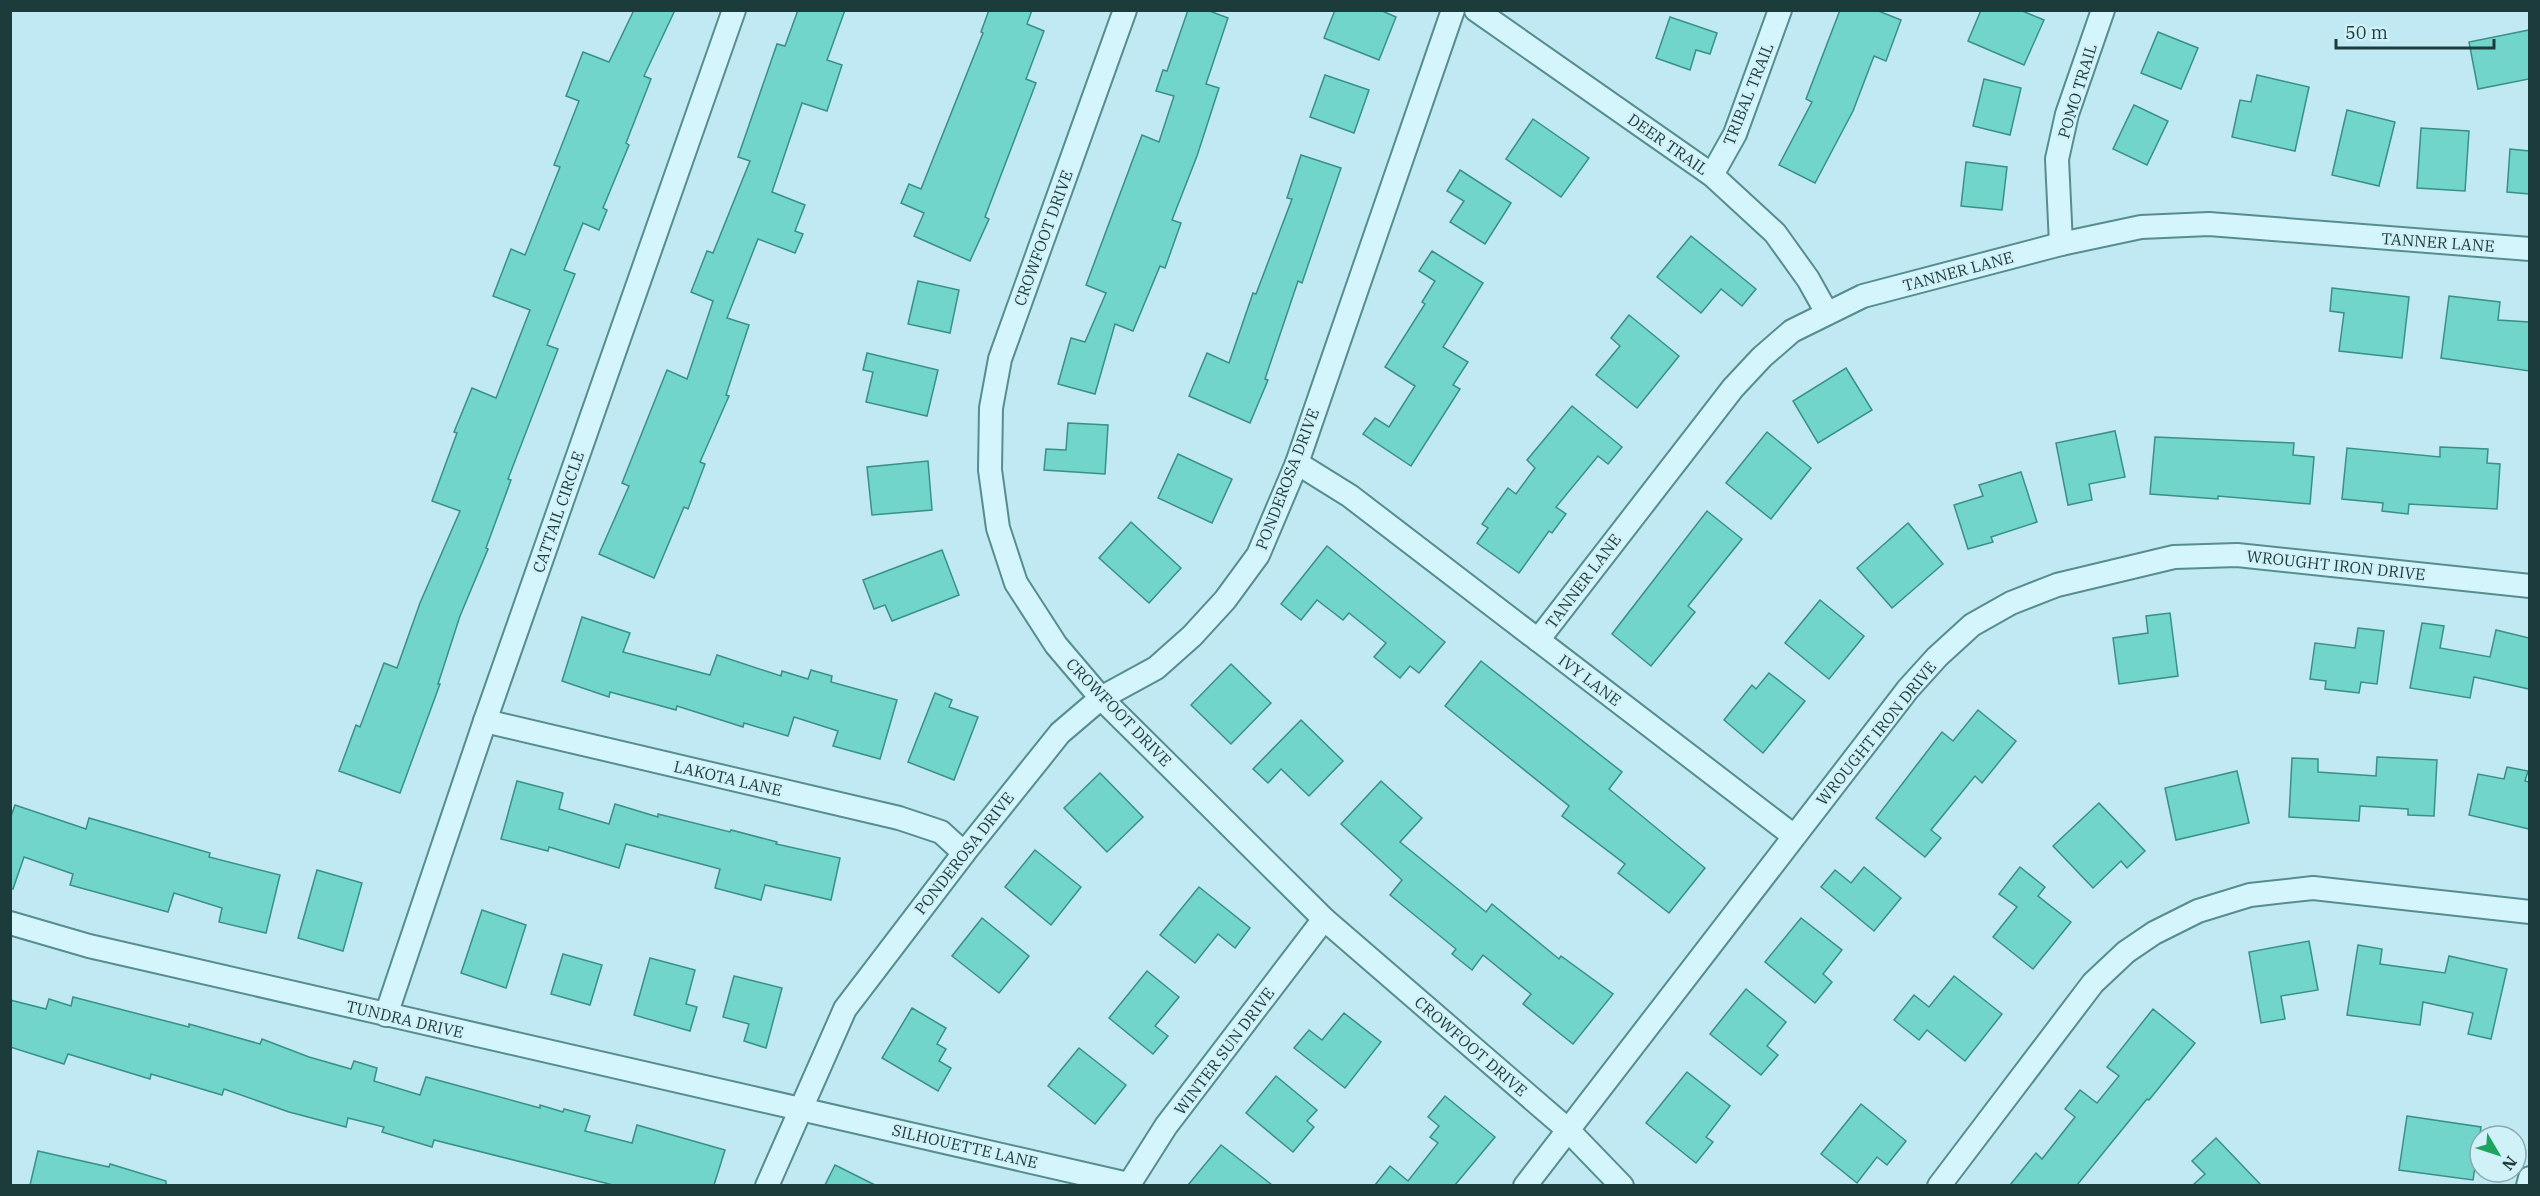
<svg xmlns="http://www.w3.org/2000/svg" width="2540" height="1196" viewBox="0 0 2540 1196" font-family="'IBM Plex Serif',serif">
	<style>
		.building { fill: #72d5cc; stroke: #399086; stroke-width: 1.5 }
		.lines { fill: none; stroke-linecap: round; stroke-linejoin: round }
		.street-casing { stroke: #568d8e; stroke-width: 26 }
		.street { stroke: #d4f5fc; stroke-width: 22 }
		.labels { text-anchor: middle; stroke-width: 4.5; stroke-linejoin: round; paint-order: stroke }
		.street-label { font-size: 16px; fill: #1c3c3b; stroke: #d1f1f9 }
	</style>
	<rect width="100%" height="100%" fill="#c0e9f3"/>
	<g class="building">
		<path d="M634,10H675L644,76L651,79L626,143L629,145L603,208L607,210L599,230L583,223L564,270L575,274L547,345L558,349L508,479L511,480L486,548L488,549L460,616L438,684H440L400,793L339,771L356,725L360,727L384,663L397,668L420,603L460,511L432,501L457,433L454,432L472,388L496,398L530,310L493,296L511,249L525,255L560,167L554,165L579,101L566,96L583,52L609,62Z"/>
		<path d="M798,10H845L827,60L842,65L827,111L802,103L772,192L805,205L795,231L803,234L795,253L758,239L727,318L749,325L726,395L729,396L700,462L705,464L688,509L684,507L654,578L599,554L629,486L622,483L667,370L687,379L713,301L691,292L707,251L713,253L750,161L738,157L777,44L785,46Z"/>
		<path d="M989,10H1032L1027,24L1044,31L1026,79L1036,83L985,217L989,219L970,261L914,236L924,213L901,203L909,184L921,189L983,33L981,32Z"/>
		<path d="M1188,10H1207L1228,18L1206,84L1219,88L1197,156L1172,220L1181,223L1165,268L1160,266L1133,331L1115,324L1095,394L1058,384L1071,338L1085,342L1106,293L1086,285L1142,135L1159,142L1174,96L1156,91L1163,70L1167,71Z"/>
		<path d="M1335,10H1380L1396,17L1379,60L1324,38Z"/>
		<path d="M1840,10H1876L1901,20L1886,61L1874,56L1853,111L1815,183L1779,165L1812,102L1806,99Z"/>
		<path d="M1981,10H2020L2044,20L2024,65L1968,41Z"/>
		<path d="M1670,17L1717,33L1710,54L1696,50L1690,70L1656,58Z"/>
		<path d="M2529,30V79L2478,89L2469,42Z"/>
		<path d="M2158,32L2198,48L2181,89L2141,73Z"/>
		<path d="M1325,75L1369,90L1354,133L1310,117Z"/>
		<path d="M2257,75L2309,87L2295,151L2232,137L2240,100L2251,102Z"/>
		<path d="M1984,79L2021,88L2010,135L1973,126Z"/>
		<path d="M2134,105L2168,121L2147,165L2113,149Z"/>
		<path d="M2347,110L2395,122L2379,186L2332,175Z"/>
		<path d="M1533,119L1589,158L1561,197L1506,159Z"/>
		<path d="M2421,128L2469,131L2465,191L2417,188Z"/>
		<path d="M2510,149L2529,151V194L2507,192Z"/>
		<path d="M1301,155L1341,168L1302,283L1298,281L1265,379L1268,380L1250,423L1189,396L1207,353L1229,363L1253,293L1256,294L1292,199L1287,198Z"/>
		<path d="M1966,162L2007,167L2002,210L1961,206Z"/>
		<path d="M1460,170L1511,203L1485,244L1450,222L1464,201L1447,191Z"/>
		<path d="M1691,236L1756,289L1742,306L1721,289L1701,313L1657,277Z"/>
		<path d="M1432,251L1483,283L1443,347L1468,362L1453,385L1460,389L1411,466L1363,434L1375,418L1389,427L1415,386L1385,367L1425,304L1422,302L1435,281L1419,271Z"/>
		<path d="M918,281L959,290L950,333L908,324Z"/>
		<path d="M2332,288L2409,297L2402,358L2339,351L2344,313L2330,311Z"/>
		<path d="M2449,296L2500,302L2498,320L2529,322V371L2441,358Z"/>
		<path d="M1629,315L1679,356L1637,408L1596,375L1620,346L1611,338Z"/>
		<path d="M867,353L938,370L927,416L866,402L873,372L863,370Z"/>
		<path d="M1846,368L1872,410L1818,443L1793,401Z"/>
		<path d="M1572,406L1622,447L1608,464L1598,456L1556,507L1566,514L1552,533L1549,531L1519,573L1477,543L1488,528L1482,524L1508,488L1516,494L1535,468L1527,460Z"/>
		<path d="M1068,423L1108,425L1105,474L1044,470L1046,449L1066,450Z"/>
		<path d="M2115,431L2125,477L2089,484L2092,500L2068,505L2056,443Z"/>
		<path d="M1767,432L1811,468L1771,519L1726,483Z"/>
		<path d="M2155,437L2294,443L2293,455L2314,457L2310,504L2218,496V499L2150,494Z"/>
		<path d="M2440,447L2488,449L2487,463L2500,464L2497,509L2409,504L2408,514L2382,511L2383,503L2342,499L2347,448L2440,457Z"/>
		<path d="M1178,454L1232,479L1212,523L1158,498Z"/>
		<path d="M928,461L932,510L872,515L867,467Z"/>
		<path d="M2021,472L2037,522L1991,537L1993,542L1968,549L1954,505L1983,496L1979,485Z"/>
		<path d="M1707,511L1742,539L1688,606L1695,612L1651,666L1612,634Z"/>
		<path d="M1131,522L1181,568L1149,603L1099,558Z"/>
		<path d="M1908,523L1943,564L1892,608L1857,568Z"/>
		<path d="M1327,546L1445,642L1419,673L1410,666L1400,678L1374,657L1386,643L1349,613L1343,620L1317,600L1301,620L1281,604Z"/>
		<path d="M942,550L959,595L892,621L885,605L874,609L863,580Z"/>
		<path d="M1820,600L1864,636L1829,679L1785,643Z"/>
		<path d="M2170,613L2178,676L2119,684L2113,638L2148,633L2146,616Z"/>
		<path d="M582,617L630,633L623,652L710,675L717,655L781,676L782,671L808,679L811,670L832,676L831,682L897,700L880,759L833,746L838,731L794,717L788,736L744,723L743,727L677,706L676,710L610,692L609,697L562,681Z"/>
		<path d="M2422,623L2444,626L2440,648L2490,657L2496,630L2529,638V689L2474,677L2470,698L2410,688Z"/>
		<path d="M2358,628L2384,631L2377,684L2361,682L2359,693L2325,689L2326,681L2310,679L2315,643L2355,648Z"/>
		<path d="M1481,661L1622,772L1609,789L1705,868L1669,913L1618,873L1625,864L1562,816L1569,806L1445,706Z"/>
		<path d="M1231,664L1271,703L1231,744L1191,705Z"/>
		<path d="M1769,673L1805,701L1763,753L1724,720L1752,685L1756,689Z"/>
		<path d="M935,693L952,700L949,707L978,717L954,780L908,762Z"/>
		<path d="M1978,710L2016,741L1982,783L1975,776L1931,830L1941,838L1925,857L1876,818L1942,732L1953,741Z"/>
		<path d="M1301,720L1343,761L1309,796L1281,769L1268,783L1253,769Z"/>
		<path d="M2377,757L2437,760L2434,816L2408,815V809L2360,806L2359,821L2289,817L2292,758L2318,759V772L2376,776Z"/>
		<path d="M2507,767L2528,771L2525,781L2529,782V829L2469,815L2478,774L2504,779Z"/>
		<path d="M2237,771L2249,823L2176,840L2165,788Z"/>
		<path d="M1100,773L1143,817L1107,852L1064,808Z"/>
		<path d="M517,781L563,793L559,809L609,824L615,804L658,817V814L730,832L731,830L777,842L776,844L840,858L831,900L765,885L761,900L715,888L720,869L626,844L619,868L549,847L548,851L501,839Z"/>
		<path d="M1381,781L1422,818L1400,842L1486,912L1492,904L1559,959L1561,956L1613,994L1573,1044L1523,1004L1531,994L1483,955L1472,970L1452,954L1456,949L1390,895L1402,880L1341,824Z"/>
		<path d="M2099,803L2145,851L2127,868L2121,861L2093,888L2053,846Z"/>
		<path d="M15,805L86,829L89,818L210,853L209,857L280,875L266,933L219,922L222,908L174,893L168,912L70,885L73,874L24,857L13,889L10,888V819Z"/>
		<path d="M1035,850L1081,887L1051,925L1005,887Z"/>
		<path d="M1864,867L1901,898L1874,931L1821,887L1835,870L1851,883Z"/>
		<path d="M2020,867L2045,887L2038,896L2071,922L2033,969L1993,937L2017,907L1999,894Z"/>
		<path d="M317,870L362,883L343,951L298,938Z"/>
		<path d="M1199,887L1250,928L1235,948L1218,934L1195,963L1160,935Z"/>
		<path d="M482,910L526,925L506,988L461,973Z"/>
		<path d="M982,918L1029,956L999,993L952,956Z"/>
		<path d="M1801,918L1842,950L1823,974L1832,982L1815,1003L1765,962Z"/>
		<path d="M2309,941L2318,990L2281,996L2285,1019L2261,1023L2249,952Z"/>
		<path d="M2358,945L2382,949L2380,964L2445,973L2449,956L2507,969L2491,1039L2468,1034L2473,1013L2423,1002L2420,1025L2347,1015Z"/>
		<path d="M563,954L602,965L590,1005L551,994Z"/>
		<path d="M650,958L695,970L686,1004L697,1007L690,1031L634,1015Z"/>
		<path d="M1147,971L1179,997L1155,1026L1168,1036L1153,1054L1109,1018Z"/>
		<path d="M734,976L782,988L766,1048L744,1041L749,1024L723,1017Z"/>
		<path d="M1954,976L2002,1014L1965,1061L1927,1030L1919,1040L1894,1020L1914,995L1929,1007Z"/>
		<path d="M1746,989L1786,1022L1767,1046L1778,1055L1761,1075L1710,1034Z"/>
		<path d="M73,997L189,1027V1024L260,1044L262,1039L309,1057L351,1069L354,1061L377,1068L374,1081L420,1095L426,1077L540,1108V1105L563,1112L564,1109L590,1116L585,1131L632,1143L637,1125L725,1150L714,1185H613L434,1140L432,1147L382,1132L384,1127L348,1118L346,1127L289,1112L224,1089L222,1095L151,1074L150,1079L68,1054L64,1064L10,1047V1000L46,1009L49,999L71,1006Z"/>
		<path d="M912,1008L946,1028L937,1044L946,1049L939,1061L951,1068L938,1091L882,1058Z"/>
		<path d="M2153,1009L2195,1043L2149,1100L2147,1099L2077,1185H2010L2036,1153L2042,1159L2075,1117L2065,1109L2080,1090L2097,1103L2119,1076L2107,1067Z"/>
		<path d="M1344,1013L1381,1042L1345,1088L1294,1048L1309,1030L1322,1040Z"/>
		<path d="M1079,1048L1126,1085L1095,1124L1048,1086Z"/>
		<path d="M1687,1072L1730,1106L1706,1137L1713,1142L1696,1163L1646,1123Z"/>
		<path d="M1276,1076L1317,1110L1307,1121L1314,1127L1293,1152L1246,1113Z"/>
		<path d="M1445,1096L1495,1137L1455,1185H1375L1390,1166L1408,1181L1438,1143L1430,1137L1439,1126L1428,1117Z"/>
		<path d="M1861,1104L1906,1141L1887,1165L1877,1157L1857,1183L1821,1154Z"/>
		<path d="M2407,1116L2481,1127L2473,1180L2399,1170Z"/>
		<path d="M2216,1138L2261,1185H2193L2205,1174L2192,1161Z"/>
		<path d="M1221,1145L1272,1185H1188Z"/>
		<path d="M38,1151L109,1167L110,1164L166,1181V1185H30Z"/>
		<path d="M835,1165L875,1185H825Z"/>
	</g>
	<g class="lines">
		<defs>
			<g id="street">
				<path d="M1125,10L1000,359L991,408L990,470L998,528L1016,583L1056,645L1101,698L1324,919L1567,1129L1622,1186"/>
				<path d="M1476,10L1712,175L1775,233L1808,279L1827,313"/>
				<path d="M1712,175L1735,134L1780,10"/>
				<path d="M2061,244L2057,159L2067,114L2103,10"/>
				<path d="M1297,463L1350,496L1794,836"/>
				<path d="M1538,640L1733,388L1762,357L1792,331L1863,296L2061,244L2141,227L2209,224L2530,249"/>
				<path d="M485,721L899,818L941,832L964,853"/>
				<path d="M10,923L89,946L1128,1184"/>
				<path d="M386,1015L485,721L734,10"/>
				<path d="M767,1186L845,1009L964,853L1060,733L1101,698L1156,668L1192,636L1225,600L1258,555L1297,463L1453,10"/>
				<path d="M1128,1186L1166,1126L1324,919"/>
				<path d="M1525,1186L1908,689L1937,657L1972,625L2011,603L2057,585L2174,557L2237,555L2530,586"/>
				<path d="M1939,1186L2093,983L2126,952L2154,933L2198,911L2250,895L2313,888L2530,912"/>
				<path d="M2528,1186L2530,1178"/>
			</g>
		</defs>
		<use href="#street" class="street-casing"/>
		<use href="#street" class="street"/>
	</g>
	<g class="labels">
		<g class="street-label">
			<text transform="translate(2077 91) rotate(-73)" y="6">POMO TRAIL</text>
			<text transform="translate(1748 94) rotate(-68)" y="6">TRIBAL TRAIL</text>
			<text transform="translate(1668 144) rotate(35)" y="6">DEER TRAIL</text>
			<text transform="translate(1043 238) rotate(-70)" y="6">CROWFOOT DRIVE</text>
			<text transform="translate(2438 242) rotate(4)" y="6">TANNER LANE</text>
			<text transform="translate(1958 271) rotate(-15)" y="6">TANNER LANE</text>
			<text transform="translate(1287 479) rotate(-69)" y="6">PONDEROSA DRIVE</text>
			<text transform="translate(558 512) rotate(-71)" y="6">CATTAIL CIRCLE</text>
			<text transform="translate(2336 565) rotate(6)" y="6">WROUGHT IRON DRIVE</text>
			<text transform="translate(1583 581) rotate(-53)" y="6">TANNER LANE</text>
			<text transform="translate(1590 680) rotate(37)" y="6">IVY LANE</text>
			<text transform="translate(1119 712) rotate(46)" y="6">CROWFOOT DRIVE</text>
			<text transform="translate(1876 733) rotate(-51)" y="6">WROUGHT IRON DRIVE</text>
			<text transform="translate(728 778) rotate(13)" y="6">LAKOTA LANE</text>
			<text transform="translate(964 853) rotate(-52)" y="6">PONDEROSA DRIVE</text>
			<text transform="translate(405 1019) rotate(13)" y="6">TUNDRA DRIVE</text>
			<text transform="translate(1471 1046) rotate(41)" y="6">CROWFOOT DRIVE</text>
			<text transform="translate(1224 1051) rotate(-53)" y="6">WINTER SUN DRIVE</text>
			<text transform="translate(965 1146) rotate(13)" y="6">SILHOUETTE LANE</text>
		</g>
	</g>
	<rect width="2540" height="1196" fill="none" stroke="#1c3c3b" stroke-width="24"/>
	<g transform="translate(2498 1154) rotate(129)"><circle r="28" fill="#d1f1f9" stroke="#89a9ad" stroke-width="1.5"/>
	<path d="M0-4.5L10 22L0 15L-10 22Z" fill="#1fa45f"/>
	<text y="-9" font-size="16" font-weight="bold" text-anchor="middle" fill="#1c3c3b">N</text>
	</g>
	<path d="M2336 39v9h158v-9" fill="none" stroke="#1c3c3b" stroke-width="3"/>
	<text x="2345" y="39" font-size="18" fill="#1c3c3b" stroke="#d1f1f9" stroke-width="4.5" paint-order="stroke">50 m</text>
</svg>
